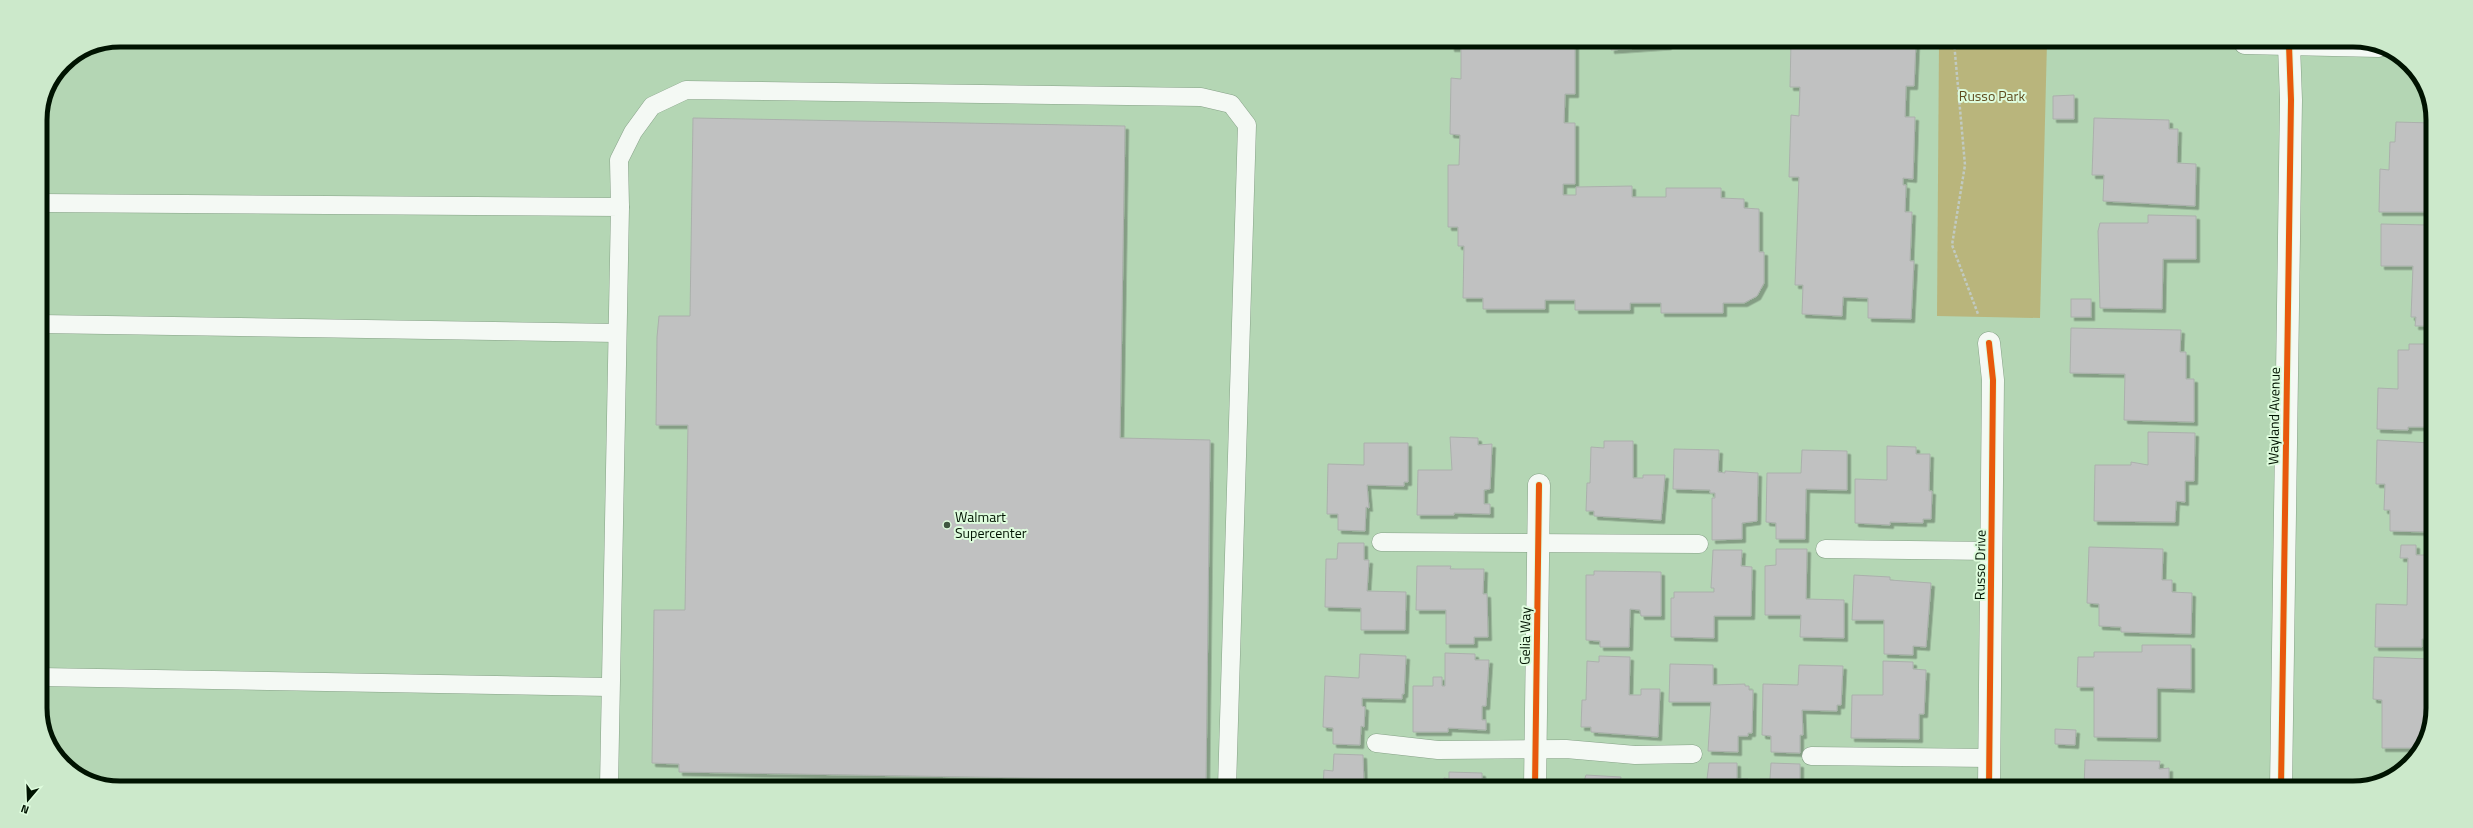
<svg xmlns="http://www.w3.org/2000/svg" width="2473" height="828" viewBox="0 0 2473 828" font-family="'Titillium Web',sans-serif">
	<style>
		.green { fill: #b9b57c }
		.building { fill: #c0c1c1; stroke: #abb0ac; filter: url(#shadow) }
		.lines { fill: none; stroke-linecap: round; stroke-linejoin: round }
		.service-casing { stroke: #86a187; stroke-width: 19 }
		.minor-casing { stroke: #86a187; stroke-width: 23 }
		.path { stroke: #c1cac1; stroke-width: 2.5; stroke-dasharray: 3 2; stroke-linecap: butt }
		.service { stroke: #f4f9f4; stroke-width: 18 }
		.minor { stroke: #f4f9f4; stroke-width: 22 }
		.cycleway-casing { stroke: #defcdd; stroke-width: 8 }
		.cycleway { stroke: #e8590c; stroke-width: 6 }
		.poi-dot { fill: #3f5740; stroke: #defcdd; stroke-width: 1.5 }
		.labels { text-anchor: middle; stroke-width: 4; stroke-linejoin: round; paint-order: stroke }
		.park-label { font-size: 14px; fill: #604c1f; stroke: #defcdd }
		.street-label { font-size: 14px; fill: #001301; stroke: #defcdd }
		.poi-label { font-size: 14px; fill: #001301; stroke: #defcdd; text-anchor: start }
		.rim { fill: none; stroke: #001301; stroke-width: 5 }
	</style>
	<defs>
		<filter id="shadow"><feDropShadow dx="3.5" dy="3.5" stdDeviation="0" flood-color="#0004"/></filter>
	</defs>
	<rect width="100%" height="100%" fill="#b4d6b4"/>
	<path class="green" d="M1939,42H2047L2040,318L1937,316Z"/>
	<g class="building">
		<path d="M1451,42H1575V94H1565L1564,123H1575V184H1563V195H1576V187L1632,186V197H1666V188H1721V198L1744,199V208L1759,209V252H1764V283L1757,296L1744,303H1723V313H1661V303H1630V310H1575V300H1545V309H1483V298H1463L1464,246H1458V227H1448V165H1459L1460,135L1450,134L1451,78L1461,79V48H1451Z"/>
		<path d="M1611,42H1668V46L1611,50Z"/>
		<path d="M1702,42H1729L1702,44Z"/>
		<path d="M1791,42H1916L1914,86H1906L1905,117H1915L1913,179L1903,178V185H1906L1905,212H1912L1910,261H1914L1911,319L1868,318V298L1843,297L1842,316L1802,314L1803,285H1795L1799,177H1789L1791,115L1799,116L1800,87H1790Z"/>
		<path d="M2074,95V119H2053V96Z"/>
		<path d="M693,118L1125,126L1120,438L1210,440L1206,781L679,772V764L652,763L654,610H685L688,425H656L657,337L659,316H690Z"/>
		<path d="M2094,118L2169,120V129H2178L2177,163L2196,164L2195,206L2103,201L2104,175H2092Z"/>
		<path d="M2396,122L2433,123L2432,212H2379L2380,169L2389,170L2390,142H2395Z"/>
		<path d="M2148,215L2196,216V259H2163L2162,309L2100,308L2098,231L2100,223H2148Z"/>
		<path d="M2381,224L2428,225V232H2432V317H2427V326H2415L2416,317H2411L2413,266H2381Z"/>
		<rect x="2071" y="299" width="20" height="18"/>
		<path d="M2071,328L2181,330L2180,352H2186V379H2194V422L2124,420L2125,374L2070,373Z"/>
		<path d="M2409,344H2432L2431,427H2408V430L2377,429L2378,388L2398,389V350H2409Z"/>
		<path d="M2148,432L2195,433L2194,481H2185V502L2176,501L2175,522L2094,521L2095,465H2131V462L2148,465Z"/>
		<path d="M1450,437L1478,438V445L1492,444L1490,489L1484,490V504H1490V514L1454,513V515H1417L1418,470H1452Z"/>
		<path d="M2377,440L2431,443V532L2390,531V510H2384L2385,484H2376Z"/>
		<path d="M1604,441H1633V478H1643V475H1665L1661,520L1594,516V511H1586L1587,483H1590L1591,447L1604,448Z"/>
		<path d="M1364,443H1408V482H1404V486L1367,485L1369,508L1366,507L1365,531L1338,530V514H1327L1328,464L1364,465Z"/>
		<path d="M1887,446L1916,447V454H1930L1929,491H1932L1931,519H1923V523L1890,522V525L1855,523V479L1887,480Z"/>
		<path d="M1674,449L1719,450L1718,472L1725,473V471L1758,473L1757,521L1742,523V539L1712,540V498H1715V493H1710V490L1673,489Z"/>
		<path d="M1802,450L1847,451V490L1806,489L1805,539H1776V523L1766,522L1767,473H1801Z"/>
		<path d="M1338,543H1364V560H1369L1367,591L1406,592L1405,630H1361V608L1325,607L1326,559H1337Z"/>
		<path d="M2401,545H2416V555H2431V639H2422V647H2375L2376,604L2407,605L2408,558H2400Z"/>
		<path d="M2089,547L2163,549L2162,580H2172V592L2192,593L2191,634L2121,632V627L2099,626V604L2087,603Z"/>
		<path d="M1776,549H1807L1806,599L1844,600V638L1800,637L1801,615H1765V566L1776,565Z"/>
		<path d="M1713,550H1742L1741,566L1752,567L1751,616H1714V638L1671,637V598H1674V592H1714V588H1711Z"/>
		<path d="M1417,566H1451L1450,569H1484L1483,594H1487L1488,637H1474V644H1446V610H1416Z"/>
		<path d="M1594,571L1661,572V616H1641L1640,610L1630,609L1629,647H1600V641L1586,640V575H1594Z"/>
		<path d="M1854,575L1890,577V580L1931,583L1926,647L1913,646V655L1884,654V620H1852Z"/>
		<path d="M2142,645H2191V689L2157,688V738L2094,737V687H2077L2078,657H2094V652H2142Z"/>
		<path d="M1445,653L1475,654V660H1489L1486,706H1482V720H1486V730L1448,728V732H1413V686H1433V677H1442V686H1445Z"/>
		<path d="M1360,654L1406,656L1404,694H1402V699L1362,698V706L1365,707L1364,727L1361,726L1360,745L1333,744V728L1323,727L1325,676L1359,678Z"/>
		<path d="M1599,656L1630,657L1629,695H1641V689H1660L1658,737L1591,732V727H1581L1582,700H1586L1587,661L1599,662Z"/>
		<path d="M2374,657L2430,659V729L2417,748H2382V700L2373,699Z"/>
		<path d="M1883,661L1913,662V669L1926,670L1924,714H1919V739L1851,738L1852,695H1883Z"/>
		<path d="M1670,664L1713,665V685L1745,684V686H1749V690H1753L1752,733H1748V736H1738V752L1708,751L1711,702H1669Z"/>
		<path d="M1799,665L1843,666L1841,705H1837V711L1802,710L1803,735H1800V753L1771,752V736L1762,735L1763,684L1798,685Z"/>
		<path d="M2055,729L2076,730L2075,745L2055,744Z"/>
		<path d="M1334,754L1363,755L1364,787H1323L1324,770L1333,771Z"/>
		<path d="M2085,760L2160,761L2159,769L2169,768V788H2084Z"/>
		<path d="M1709,763H1737V779H1748V787H1706Z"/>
		<path d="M1771,763L1800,764V780H1804V787H1760V779H1770Z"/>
		<path d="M1449,772L1482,773V779H1486V787H1444V778L1449,779Z"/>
		<path d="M1586,775L1621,777L1620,783H1625V787H1582Z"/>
		<path d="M1886,782L1921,783V787H1925H1886Z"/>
	</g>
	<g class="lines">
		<defs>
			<g id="service">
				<path d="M40,203L620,207L609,786"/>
				<path d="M620,207L619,160L633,132L652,106L686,90L1201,97L1231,104L1247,125L1227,787"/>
				<path d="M40,324L617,333"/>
				<path d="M1381,542L1699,544"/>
				<path d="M1825,549L1993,551"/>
				<path d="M40,677L610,687"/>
				<path d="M1376,743L1438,750L1566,749L1635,755L1693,754"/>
				<path d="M1811,756L1990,758"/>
			</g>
			<g id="minor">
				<path d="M2245,43L2379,46"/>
				<path d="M1989,343L1993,380L1989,788"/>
				<path d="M1535,787L1539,485"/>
				<path d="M2281,788L2291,100L2289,45"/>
			</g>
		</defs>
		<use href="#service" class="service-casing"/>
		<use href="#minor" class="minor-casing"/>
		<path class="path" d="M1954,42L1965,165L1952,245L1978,314"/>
		<use href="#service" class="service"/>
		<use href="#minor" class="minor"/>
		<defs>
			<g id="cycleway">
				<path d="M1989,343L1993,380L1989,788"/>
				<path d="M1535,787L1539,485"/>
				<path d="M2281,788L2291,100L2289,45"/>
			</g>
		</defs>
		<use href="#cycleway" class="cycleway-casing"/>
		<use href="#cycleway" class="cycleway"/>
	</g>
	<circle class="poi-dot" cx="947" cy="525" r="4"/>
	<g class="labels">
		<g class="park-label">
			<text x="1992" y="101">Russo Park</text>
		</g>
		<g class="street-label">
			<text transform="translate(2274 416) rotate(-89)" y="5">Wayland Avenue</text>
			<text transform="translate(1980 565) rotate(-89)" y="5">Russo Drive</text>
			<text transform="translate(1525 636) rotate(-89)" y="5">Gelia Way</text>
		</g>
		<g class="poi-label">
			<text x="955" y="522">Walmart<tspan x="955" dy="16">Supercenter</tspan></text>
		</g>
	</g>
	<path d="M0 0H2473V828H0ZM120 47H2353A73 73 0 0 1 2426 120V708A73 73 0 0 1 2353 781H120A73 73 0 0 1 47 708V120A73 73 0 0 1 120 47Z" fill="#cce9cb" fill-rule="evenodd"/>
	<path class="rim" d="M120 47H2353A73 73 0 0 1 2426 120V708A73 73 0 0 1 2353 781H120A73 73 0 0 1 47 708V120A73 73 0 0 1 120 47Z"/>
	<g transform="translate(28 800) rotate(199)" stroke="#defcdd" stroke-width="3" paint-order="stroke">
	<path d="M0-3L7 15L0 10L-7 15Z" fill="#001301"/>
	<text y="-6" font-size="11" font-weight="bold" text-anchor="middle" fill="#001301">N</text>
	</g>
</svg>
